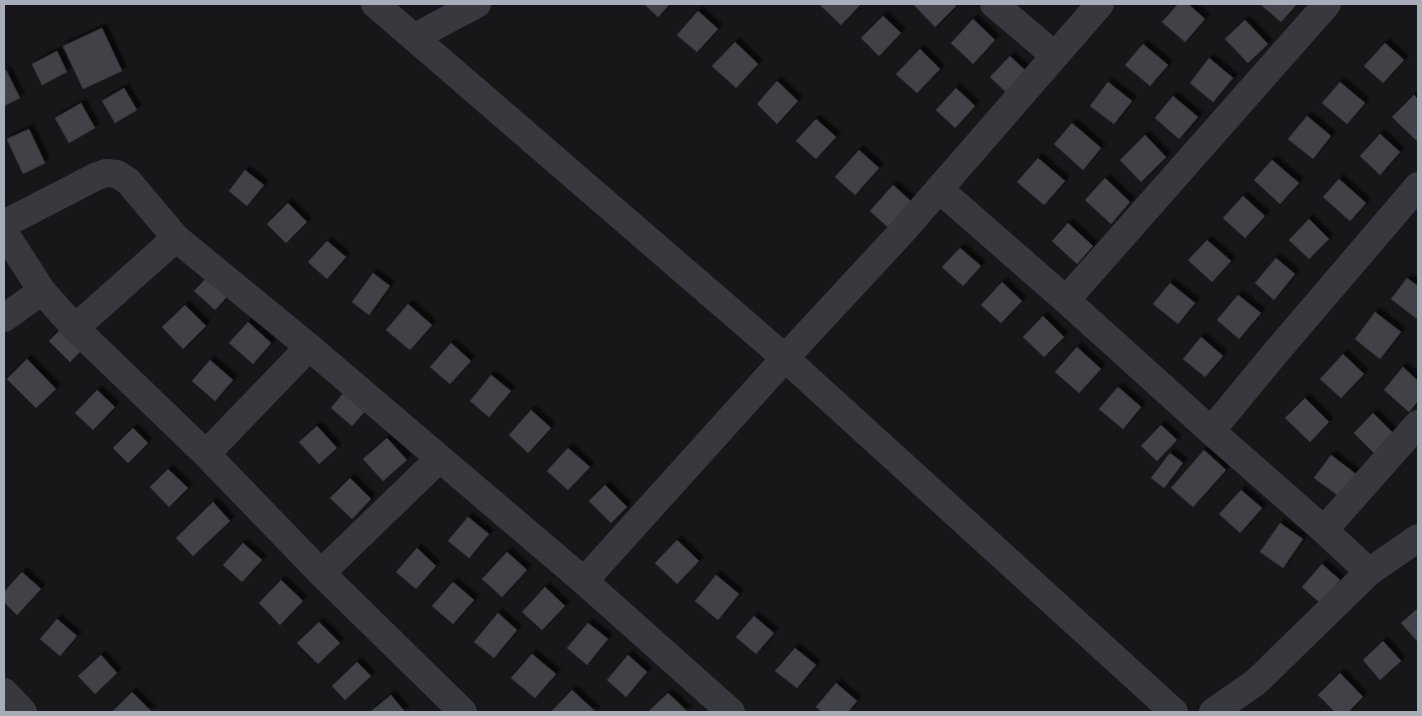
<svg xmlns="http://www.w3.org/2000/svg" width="1422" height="716" viewBox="0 0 1422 716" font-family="Arial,sans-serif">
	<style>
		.building { fill: #414246; stroke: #313135; filter: url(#shadow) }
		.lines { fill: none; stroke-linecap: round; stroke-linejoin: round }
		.minor { stroke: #38383f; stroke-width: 28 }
	</style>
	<defs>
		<filter id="shadow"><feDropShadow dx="4.5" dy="-4.5" stdDeviation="1" flood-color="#0009"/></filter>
	</defs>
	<rect width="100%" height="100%" fill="#171719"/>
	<g class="building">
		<path d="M644,4H670L658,17Z"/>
		<path d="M819,4H861L841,25Z"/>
		<path d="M913,4H954L956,6L935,27Z"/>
		<path d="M1178,4H1188L1205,19L1185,42L1162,22Z"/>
		<path d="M1260,4H1297L1281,22Z"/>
		<path d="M698,11L718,29L697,52L677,35Z"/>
		<path d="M883,16L901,33L879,56L861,38Z"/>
		<path d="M973,19L995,40L973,64L951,43Z"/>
		<path d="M1245,20L1268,44L1248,63L1225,39Z"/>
		<path d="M102,28L122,71L83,89L63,46Z"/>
		<path d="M735,42L758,64L736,88L712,66Z"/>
		<path d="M1385,43L1404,60L1383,83L1364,66Z"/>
		<path d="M1143,44L1168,65L1150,86L1125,65Z"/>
		<path d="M920,49L940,69L917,93L896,74Z"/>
		<path d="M57,51L67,72L42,85L32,64Z"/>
		<path d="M1010,56L1032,77L1012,98L990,77Z"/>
		<path d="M1209,58L1233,78L1213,102L1190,83Z"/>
		<path d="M6,70L20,98L4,106V71Z"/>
		<path d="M777,81L798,101L777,124L757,104Z"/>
		<path d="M1108,82L1132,101L1114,124L1090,106Z"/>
		<path d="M1340,82L1365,103L1347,124L1322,103Z"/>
		<path d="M124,88L137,110L115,123L102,101Z"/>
		<path d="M956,88L975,106L955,128L936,110Z"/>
		<path d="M1414,95L1418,99V142L1392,117Z"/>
		<path d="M1173,96L1198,117L1179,139L1155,118Z"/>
		<path d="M81,103L95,128L69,143L55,118Z"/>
		<path d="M1307,116L1331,136L1313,159L1288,139Z"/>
		<path d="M816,119L836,137L816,159L796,141Z"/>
		<path d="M1072,123L1101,148L1083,170L1054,144Z"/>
		<path d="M29,129L45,163L23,174L7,139Z"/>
		<path d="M1380,134L1400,152L1380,175L1360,156Z"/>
		<path d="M1145,135L1166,157L1141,182L1120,160Z"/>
		<path d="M859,150L879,168L855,195L835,177Z"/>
		<path d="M1038,158L1065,181L1044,205L1017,182Z"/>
		<path d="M1272,160L1299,183L1280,204L1254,180Z"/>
		<path d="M245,170L264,185L247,206L229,191Z"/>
		<path d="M1105,178L1130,202L1111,224L1085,200Z"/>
		<path d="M1339,179L1366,203L1350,221L1323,197Z"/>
		<path d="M893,185L914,204L891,230L870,211Z"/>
		<path d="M1243,196L1265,216L1245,238L1223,218Z"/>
		<path d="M288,203L307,222L286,243L267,224Z"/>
		<path d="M1309,219L1329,239L1309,259L1289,240Z"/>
		<path d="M1068,223L1093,246L1077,264L1052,241Z"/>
		<path d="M1207,240L1231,261L1212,282L1188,260Z"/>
		<path d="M327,241L346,257L327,279L308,262Z"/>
		<path d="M960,248L981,266L963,286L942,267Z"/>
		<path d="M1276,258L1295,274L1274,300L1255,283Z"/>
		<path d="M212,272L232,291L215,310L194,291Z"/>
		<path d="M373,273L390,286L369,315L352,302Z"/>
		<path d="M1407,278L1418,286V316L1417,319L1391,299Z"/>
		<path d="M1002,282L1022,301L1001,323L981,305Z"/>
		<path d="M1170,283L1195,303L1178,324L1153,304Z"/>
		<path d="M1238,295L1261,313L1239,339L1217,320Z"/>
		<path d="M408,304L432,325L410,350L386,330Z"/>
		<path d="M185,305L206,326L183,349L162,327Z"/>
		<path d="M1375,312L1401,332L1380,359L1355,339Z"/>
		<path d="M1043,316L1064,337L1044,357L1023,337Z"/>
		<path d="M248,322L271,343L253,364L229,343Z"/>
		<path d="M65,325L86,346L70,362L49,341Z"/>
		<path d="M1201,337L1223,356L1205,377L1183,359Z"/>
		<path d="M451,343L471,361L450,384L430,367Z"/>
		<path d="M1077,347L1101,369L1079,393L1055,372Z"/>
		<path d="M1343,354L1364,374L1341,398L1320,379Z"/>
		<path d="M27,359L56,389L36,408L7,379Z"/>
		<path d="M210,360L233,380L215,401L192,381Z"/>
		<path d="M1403,367L1418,381V401L1409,412L1384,390Z"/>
		<path d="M491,375L511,391L489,417L470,401Z"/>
		<path d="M1118,387L1141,407L1123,429L1099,409Z"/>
		<path d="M97,390L115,407L93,430L75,413Z"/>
		<path d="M346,390L367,409L352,426L331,408Z"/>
		<path d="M1305,398L1329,422L1310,442L1285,418Z"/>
		<path d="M531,410L551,428L528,453L509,435Z"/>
		<path d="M1373,413L1393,433L1374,453L1354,433Z"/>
		<path d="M1161,425L1177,440L1157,461L1141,446Z"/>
		<path d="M317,426L337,448L319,464L299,442Z"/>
		<path d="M133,428L148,443L128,463L113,448Z"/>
		<path d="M387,438L407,460L383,481L363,459Z"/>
		<path d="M568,448L590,467L568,490L547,471Z"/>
		<path d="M1204,450L1226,470L1193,507L1171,488Z"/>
		<path d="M1170,453L1183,463L1164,488L1151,478Z"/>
		<path d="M1331,455L1356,474L1340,497L1314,478Z"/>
		<path d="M168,469L188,488L169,507L150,487Z"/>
		<path d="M350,478L371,499L352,519L330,498Z"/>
		<path d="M605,485L627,507L611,523L589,501Z"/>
		<path d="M1241,490L1262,508L1240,533L1219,514Z"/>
		<path d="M213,502L230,521L193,556L176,538Z"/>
		<path d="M468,517L489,534L469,558L448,541Z"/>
		<path d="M1280,523L1303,539L1283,568L1260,552Z"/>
		<path d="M677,540L699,561L677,584L655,563Z"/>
		<path d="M243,543L262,560L242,582L223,565Z"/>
		<path d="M417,548L436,566L416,589L396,572Z"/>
		<path d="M507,552L527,570L502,597L482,579Z"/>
		<path d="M1322,564L1340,580L1320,603L1302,587Z"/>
		<path d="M22,572L41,589L17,615L4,602V592Z"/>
		<path d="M716,575L739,594L718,620L695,601Z"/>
		<path d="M281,580L303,601L280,625L259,603Z"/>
		<path d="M453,582L474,600L453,624L432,606Z"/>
		<path d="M545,587L565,606L542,630L522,612Z"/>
		<path d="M1418,608V642L1401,623Z"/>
		<path d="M498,613L517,630L494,658L474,642Z"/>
		<path d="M754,616L774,633L756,654L736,637Z"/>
		<path d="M57,619L77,636L60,656L40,639Z"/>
		<path d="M319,622L340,643L318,664L297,643Z"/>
		<path d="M588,623L608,639L587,665L567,648Z"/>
		<path d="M1383,641L1401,661L1380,680L1363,660Z"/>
		<path d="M795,648L816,665L797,688L775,671Z"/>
		<path d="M532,654L556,674L535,698L511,678Z"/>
		<path d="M101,655L117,673L95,694L78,676Z"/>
		<path d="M628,655L647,672L626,697L607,680Z"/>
		<path d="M357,662L371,676L345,700L332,686Z"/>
		<path d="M1340,673L1363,697L1348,712H1335L1318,695Z"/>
		<path d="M836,683L857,701L848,712H822L816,707Z"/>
		<path d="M572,690L596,712H551Z"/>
		<path d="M132,692L152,712H112Z"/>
		<path d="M668,693L688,712H648Z"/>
		<path d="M391,695L405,712H370Z"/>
	</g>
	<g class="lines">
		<g class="minor">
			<path d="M375,4L785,358L1174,712"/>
			<path d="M994,4L1054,55"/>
			<path d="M415,37L477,4"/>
			<path d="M939,189L1066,300L1211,431L1324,530L1369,572"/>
			<path d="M4,224L97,176L106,173L117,174L128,181L176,238L309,347L584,581L785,358L900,234L1100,4"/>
			<path d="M4,232L42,291L75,328L206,454L321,573L463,712"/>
			<path d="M1066,300L1327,4"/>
			<path d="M4,318L42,291"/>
			<path d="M75,328L176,238"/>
			<path d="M1211,431L1277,351L1418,186"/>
			<path d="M206,454L309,347"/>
			<path d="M1324,530L1418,424"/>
			<path d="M321,573L439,459"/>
			<path d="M584,581L731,712"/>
			<path d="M4,692L23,712"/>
			<path d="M1213,712L1256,682L1369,572L1418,538"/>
		</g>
	</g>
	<rect width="1422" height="716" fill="none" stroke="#a8adba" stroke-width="10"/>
</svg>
